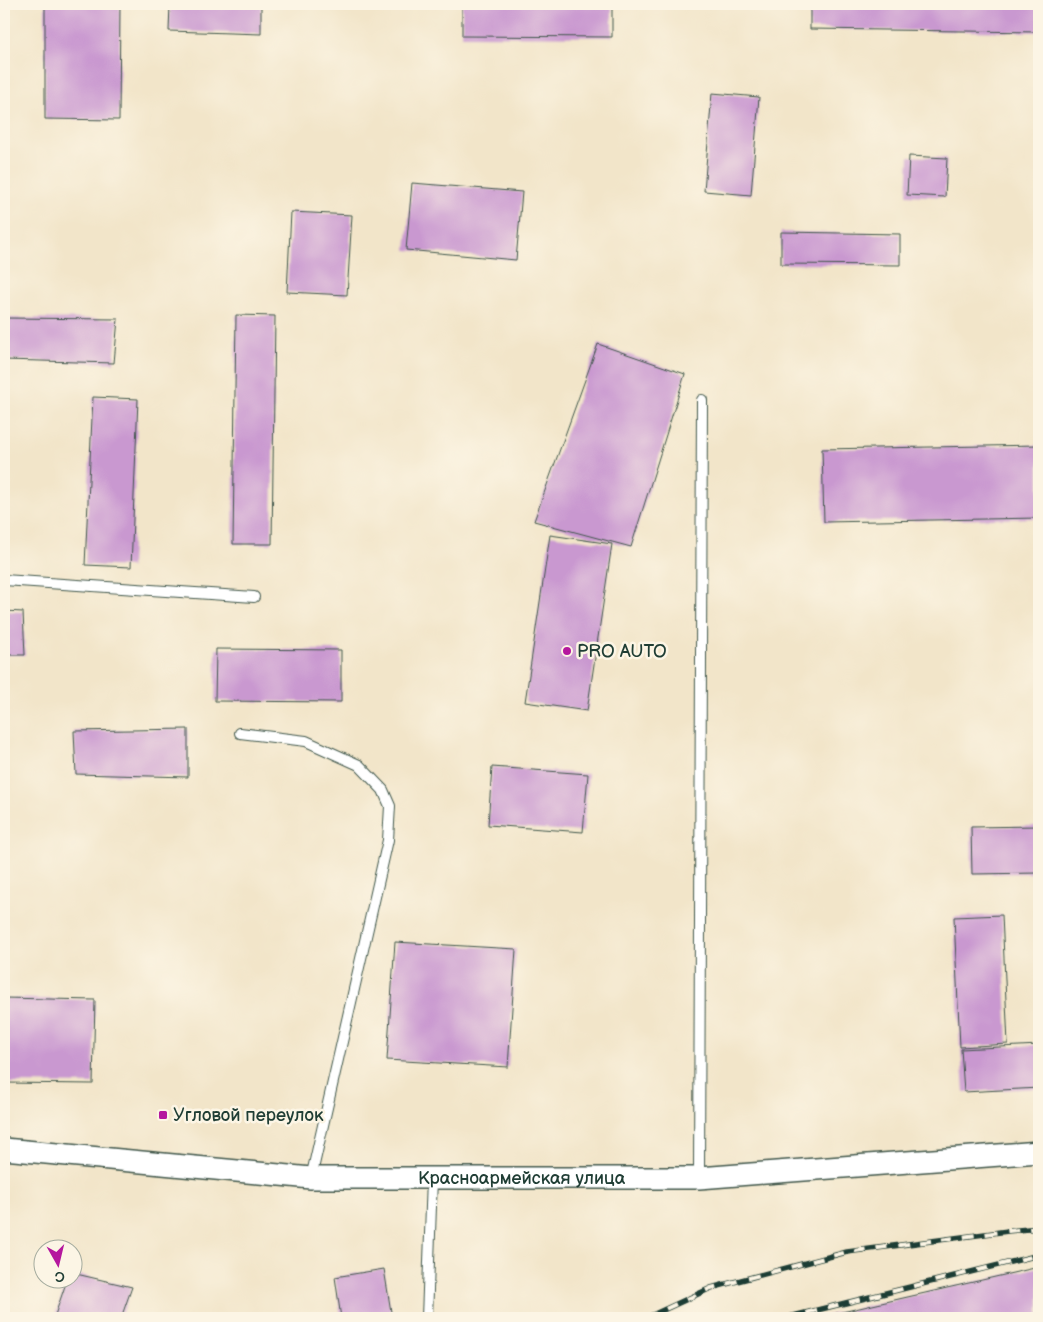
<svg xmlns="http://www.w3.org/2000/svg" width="1043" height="1322" viewBox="0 0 1043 1322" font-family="'Balsamiq Sans',sans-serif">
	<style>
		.building { fill: #c998d0 }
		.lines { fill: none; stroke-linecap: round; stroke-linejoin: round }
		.service-casing { stroke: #3f564a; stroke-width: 12 }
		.minor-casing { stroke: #3f564a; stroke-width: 24 }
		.service { stroke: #fff; stroke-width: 10 }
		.minor { stroke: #fff; stroke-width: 21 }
		.rail-casing { stroke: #1f3d34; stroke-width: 5.5 }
		.rail { stroke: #fcf5e5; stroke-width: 4; stroke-dasharray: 11; stroke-linecap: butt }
		.poi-dot { fill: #b5179e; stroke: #fcf5e5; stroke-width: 2 }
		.labels { text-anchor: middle; stroke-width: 5; stroke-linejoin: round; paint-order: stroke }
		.poi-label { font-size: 18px; fill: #1f3d34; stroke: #fcf5e5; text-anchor: start }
		.street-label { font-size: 18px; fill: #1f3d34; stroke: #fcf5e5 }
	</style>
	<rect width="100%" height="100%" fill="#fcf5e5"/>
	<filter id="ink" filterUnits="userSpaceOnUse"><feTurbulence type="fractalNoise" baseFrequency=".02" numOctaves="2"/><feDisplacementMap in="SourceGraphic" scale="10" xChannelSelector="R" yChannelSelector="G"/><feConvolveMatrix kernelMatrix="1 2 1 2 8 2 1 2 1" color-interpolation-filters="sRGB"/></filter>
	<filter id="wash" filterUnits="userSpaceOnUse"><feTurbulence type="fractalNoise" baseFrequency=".0096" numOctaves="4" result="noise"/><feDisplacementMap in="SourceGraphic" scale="20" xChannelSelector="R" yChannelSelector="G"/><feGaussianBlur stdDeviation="1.12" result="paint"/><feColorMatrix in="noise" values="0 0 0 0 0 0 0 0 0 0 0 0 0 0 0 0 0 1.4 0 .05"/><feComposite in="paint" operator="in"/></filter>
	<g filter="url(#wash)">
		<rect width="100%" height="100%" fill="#f2e5c9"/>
		<g id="blocks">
			<g class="building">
				<path d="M45,4H120L119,120L45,119Z"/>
				<path d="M170,4H261V34L169,31Z"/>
				<path d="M462,4H612V37L462,36Z"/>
				<path d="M810,4H1039V32L810,29Z"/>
				<path d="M712,93L759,97L751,195L704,191Z"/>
				<path d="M909,156L947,158L945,197L907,195Z"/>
				<path d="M412,183L522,192L516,260L406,250Z"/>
				<path d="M291,212L352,215L347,295L287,292Z"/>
				<path d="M781,232L900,234V265L781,264Z"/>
				<path d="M236,315L275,316L272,544H233Z"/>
				<path d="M4,318L118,319L114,363L4,360Z"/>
				<path d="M598,344L685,374L631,547L534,521Z"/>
				<path d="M93,397L138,399L131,567L85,565Z"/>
				<path d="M1039,445V518L824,522L822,449Z"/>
				<path d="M550,535L612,544L587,711L525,702Z"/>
				<path d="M4,611L23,612L25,655H4Z"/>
				<path d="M216,649L341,650V702L215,701Z"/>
				<path d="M188,729V777L76,774L74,731Z"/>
				<path d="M492,767L588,774L583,832L488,825Z"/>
				<path d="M1039,826V873L972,874L971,827Z"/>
				<path d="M1002,915L1008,1044L960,1047L954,917Z"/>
				<path d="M395,942L516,949L508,1067L387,1060Z"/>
				<path d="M4,998L95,1000L93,1084L4,1083Z"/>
				<path d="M1039,1045V1088L964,1092L961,1049Z"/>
				<path d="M1039,1267V1318H820V1317Z"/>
				<path d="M384,1269L392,1318H341L335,1277Z"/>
				<path d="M72,1273L132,1287L121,1318H54L67,1280H72Z"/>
			</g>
		</g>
	</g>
	<g filter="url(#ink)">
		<use href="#blocks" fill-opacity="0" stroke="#3f564a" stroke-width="1"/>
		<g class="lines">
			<defs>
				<g id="service">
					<path d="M4,580L254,597"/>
					<path d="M240,733L306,741L359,765L383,790L390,806L388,840L311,1178"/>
					<path d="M699,1178L702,400"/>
					<path d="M427,1318L432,1178"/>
				</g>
				<g id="minor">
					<path id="s1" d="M4,1149L311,1178H699L1039,1152"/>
				</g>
			</defs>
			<use href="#service" class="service-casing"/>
			<use href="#minor" class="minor-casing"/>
			<use href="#service" class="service"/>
			<use href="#minor" class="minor"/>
			<defs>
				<g id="rail">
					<path d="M646,1318L711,1288L847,1252L1008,1231L1039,1228"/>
					<path d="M785,1318L1039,1255"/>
				</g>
			</defs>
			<use href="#rail" class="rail-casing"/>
			<use href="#rail" class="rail"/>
		</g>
	</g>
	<g class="poi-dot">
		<circle cx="567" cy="651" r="5"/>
		<rect x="158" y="1110" width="10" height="10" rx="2.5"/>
	</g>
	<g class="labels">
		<g class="poi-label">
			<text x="577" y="657">PRO AUTO</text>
			<text x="173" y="1121">Угловой переулок</text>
		</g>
		<g class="street-label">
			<text dy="6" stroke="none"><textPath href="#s1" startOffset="519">Красноармейская улица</textPath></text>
		</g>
	</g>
	<rect width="1043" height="1322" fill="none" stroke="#fcf5e5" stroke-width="20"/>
	<g transform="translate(58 1264) rotate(172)"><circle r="24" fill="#fcf5e5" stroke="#a4ab9e"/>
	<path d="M0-4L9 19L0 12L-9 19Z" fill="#b5179e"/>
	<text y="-8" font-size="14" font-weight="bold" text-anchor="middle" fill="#1f3d34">С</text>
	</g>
</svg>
